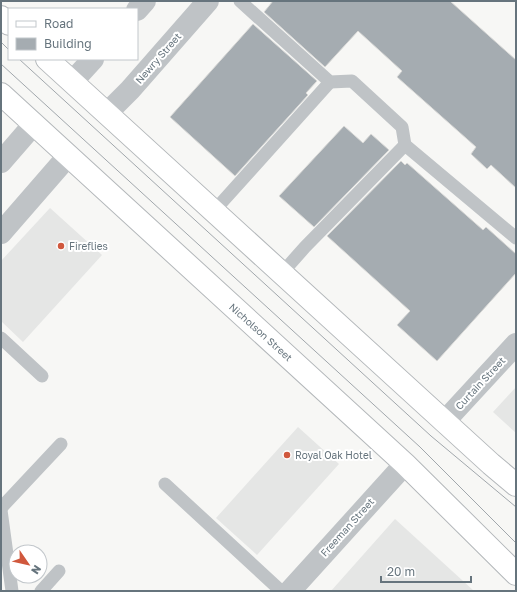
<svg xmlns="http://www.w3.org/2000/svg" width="517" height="592" viewBox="0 0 517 592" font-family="'Golos Text',sans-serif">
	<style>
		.built { fill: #e5e6e5 }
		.building { fill: #a5acb1; stroke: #d9d9d7 }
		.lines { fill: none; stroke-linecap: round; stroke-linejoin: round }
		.primary-casing { stroke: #b3b7ba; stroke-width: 24 }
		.service { stroke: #bfc3c6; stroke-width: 13 }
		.minor { stroke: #bfc3c6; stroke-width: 22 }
		.primary { stroke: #fff; stroke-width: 22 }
		.tram { stroke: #a1a7ac; stroke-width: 1 }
		.poi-dot { fill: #d0583d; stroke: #fff; stroke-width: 1.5 }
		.labels { text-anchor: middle; stroke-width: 4; stroke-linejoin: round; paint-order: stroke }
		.street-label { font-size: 10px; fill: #66747d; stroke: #fff }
		.poi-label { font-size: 10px; fill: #66747d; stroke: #fff; text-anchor: start }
	</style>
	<rect width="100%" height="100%" fill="#f7f7f5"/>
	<g class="built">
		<path d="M50,208L102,255L23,342L1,321V261Z"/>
		<path d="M516,387V433L493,412Z"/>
		<path d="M298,427L339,464L257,555L216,518Z"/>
		<path d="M395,519L474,591H331Z"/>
	</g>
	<g class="building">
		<path d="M273,1H450L516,60V188L491,165L487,169L471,154L476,147L397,77L402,71L358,31L325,67L264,12Z"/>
		<path d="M253,24L317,81L306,93L308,95L235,176L170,117Z"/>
		<path d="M344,126L363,143L371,134L389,150L314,227L279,196Z"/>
		<path d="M401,161L405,165L407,163L483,230L486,227L516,254V273L437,361L397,325L410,311L327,236Z"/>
	</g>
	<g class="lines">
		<defs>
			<g id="primary">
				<path d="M1,17L9,24"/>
				<path d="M47,59L491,464L516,485"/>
				<path d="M1,94L405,464L516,574"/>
			</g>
		</defs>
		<use href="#primary" class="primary-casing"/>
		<g class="service">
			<path d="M240,1L330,82L352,81L402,127L405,145"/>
			<path d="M214,211L330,82"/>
			<path d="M282,273L305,247L405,145L516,238"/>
			<path d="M1,338L42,376"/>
			<path d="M165,484L281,591"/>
			<path d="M1,508L61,444"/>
			<path d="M1,510L12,591"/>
			<path d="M41,591L59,571"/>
		</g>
		<g class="minor">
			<path d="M137,10L145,1"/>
			<path d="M72,82L93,59"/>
			<path d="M107,113L130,90L208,1"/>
			<path d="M1,162L34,124"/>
			<path d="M1,233L68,156"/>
			<path d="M444,422L516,344"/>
			<path d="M290,591L405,464"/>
		</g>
		<use href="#primary" class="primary"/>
		<g class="tram">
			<path d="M1,42L9,50"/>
			<path d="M19,59L431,436L516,507"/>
			<path d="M1,64L420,447L516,543"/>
		</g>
	</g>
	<g class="poi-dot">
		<circle cx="61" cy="246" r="4"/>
		<circle cx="287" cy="455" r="4"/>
	</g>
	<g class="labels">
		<g class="street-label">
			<text transform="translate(158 58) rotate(-49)" y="4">Newry Street</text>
			<text transform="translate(261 332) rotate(42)" y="4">Nicholson Street</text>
			<text transform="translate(480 383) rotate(-47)" y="4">Curtain Street</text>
			<text transform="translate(347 527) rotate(-48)" y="4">Freeman Street</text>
		</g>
		<g class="poi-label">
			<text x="69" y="250">Fireflies</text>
			<text x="295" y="459">Royal Oak Hotel</text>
		</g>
	</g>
	<rect width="517" height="592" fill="none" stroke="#66747d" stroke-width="4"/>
	<rect x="8" y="8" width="130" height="52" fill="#ffffff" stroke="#c2c7cb"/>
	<rect x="16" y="21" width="20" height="6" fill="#ffffff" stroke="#c2c7cb"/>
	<text x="44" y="28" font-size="12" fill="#66747d">Road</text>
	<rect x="16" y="38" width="20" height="12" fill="#a5acb1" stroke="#c2c7cb"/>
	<text x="44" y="48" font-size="12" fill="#66747d">Building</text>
	<g transform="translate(28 564) rotate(124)"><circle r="19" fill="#ffffff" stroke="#c2c7cb"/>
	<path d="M0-3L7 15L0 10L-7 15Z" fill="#d0583d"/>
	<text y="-6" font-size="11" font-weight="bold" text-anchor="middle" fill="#66747d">N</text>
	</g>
	<path d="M381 576v6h90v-6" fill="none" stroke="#66747d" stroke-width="2"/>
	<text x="387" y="576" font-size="12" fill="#66747d" stroke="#ffffff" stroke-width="3" paint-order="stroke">20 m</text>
</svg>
